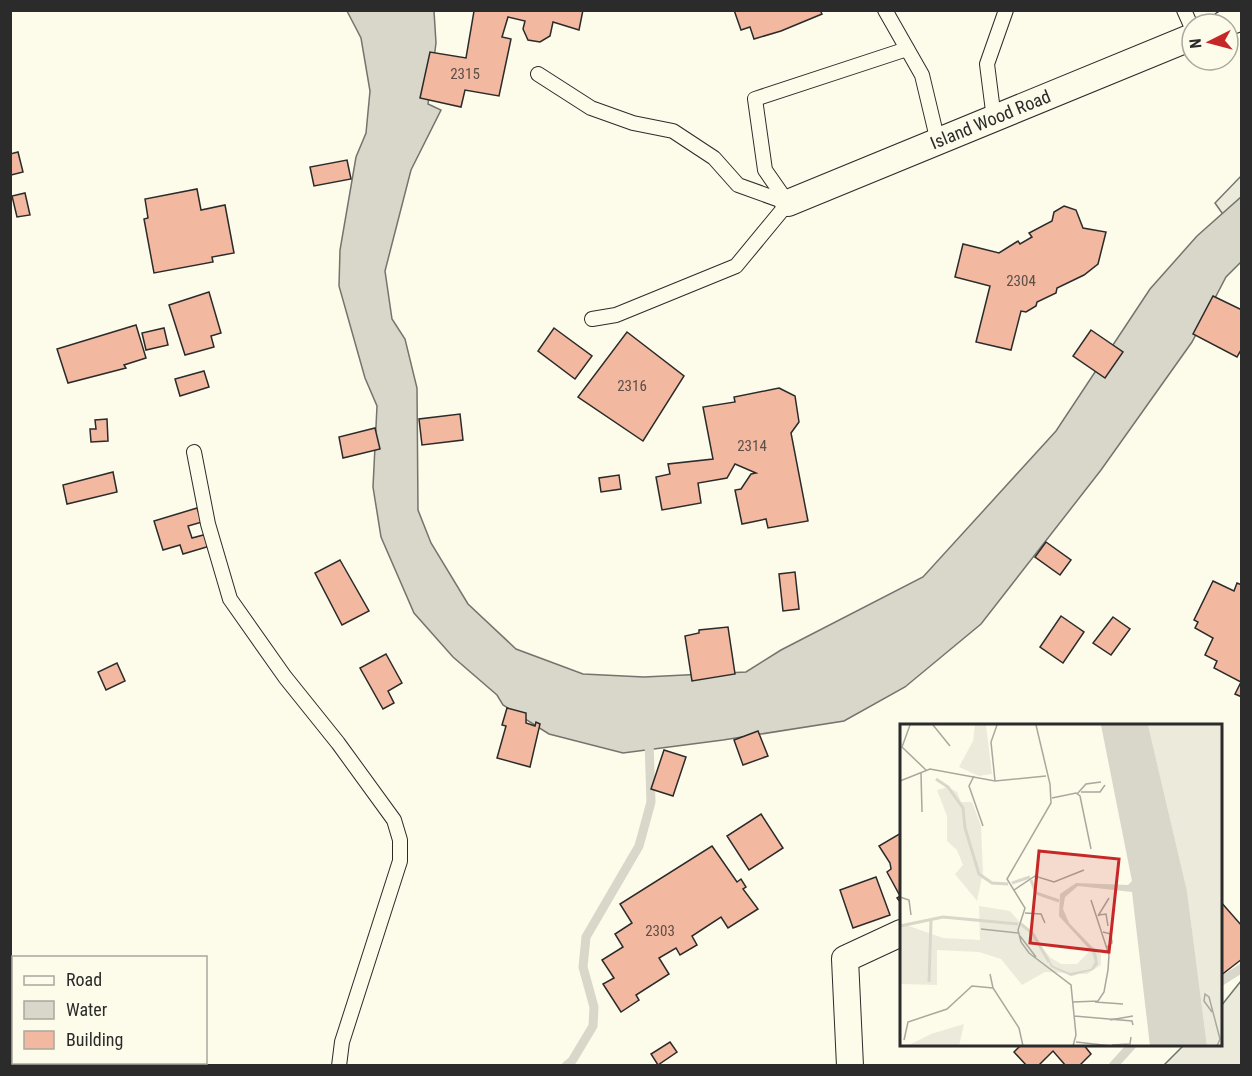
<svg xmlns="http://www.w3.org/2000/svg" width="1252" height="1076" viewBox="0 0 1252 1076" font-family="'Roboto Condensed',sans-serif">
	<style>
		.green { fill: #ecebdb; stroke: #74746e; stroke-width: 1.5 }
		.water { fill: #d8d7c9; stroke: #74746e; stroke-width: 1.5 }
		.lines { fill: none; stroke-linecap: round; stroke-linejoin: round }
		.stream { stroke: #d8d7c9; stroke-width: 9 }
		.building { fill: #f2b8a0; stroke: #2b2b2b; stroke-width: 1.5 }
		.service-casing { stroke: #2b2b2b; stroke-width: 16 }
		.minor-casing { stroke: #2b2b2b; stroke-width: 28 }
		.service { stroke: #fdfbea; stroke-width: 14 }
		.minor { stroke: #fdfbea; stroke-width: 26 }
		.labels { text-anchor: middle; stroke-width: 4.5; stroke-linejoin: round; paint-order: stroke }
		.number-label { font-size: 15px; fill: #5d4e48 }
		.street-label { font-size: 18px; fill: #2b2b2b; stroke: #fdfbea }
		.inset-river { fill: none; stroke: #d8d7c9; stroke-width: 3 }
		.inset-road { fill: none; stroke: #a9a89e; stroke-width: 1.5 }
		.view { fill: #c62828; fill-opacity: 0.15; stroke: #c62828; stroke-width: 3 }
		.inset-edge { fill: none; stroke: #2b2b2b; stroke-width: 3 }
	</style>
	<rect width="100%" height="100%" fill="#fdfbea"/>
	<g class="green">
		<path d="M1241,176V240L1215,203Z"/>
		<path d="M1241,981V1065H1164L1184,1045L1220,1044L1221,1006Z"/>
	</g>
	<path class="water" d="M347,11H434L436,43L428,104L441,110L411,170L385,271L392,319L405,339L417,388L418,510L431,543L468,604L516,649L583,674L644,677L746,672L781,650L923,577L1056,431L1150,289L1197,236L1241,197V262L1226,277L1192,342L1101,470L981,624L905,687L844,721L723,740L623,753L549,734L503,705L497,695L453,657L414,613L381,537L373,487L377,406L365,378L339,286L340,250L356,157L366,133L370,91L361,38Z"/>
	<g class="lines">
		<g class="stream">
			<path d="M1220,982L1242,968"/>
			<path d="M566,1066L572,1061L593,1026L594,1007L583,967L586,937L639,846L651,802L649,740"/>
			<path d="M1113,1066L1133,1044"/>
		</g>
	</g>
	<g class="building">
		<path d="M477,10H583L579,30L553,22L550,36L540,42L528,40L523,29L525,21L508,17L502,37L511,39L499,96L465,90L461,107L420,98L430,52L466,58L474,11Z"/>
		<path d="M734,10H820L822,14L781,31L754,39L750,27L741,30Z"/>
		<path d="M18,152L23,172L11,175L10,154Z"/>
		<path d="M347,160L351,179L314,186L310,167Z"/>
		<path d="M197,189L201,210L225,205L234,253L212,257L213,262L154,273L144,219L148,218L145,199Z"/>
		<path d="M25,193L30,215L17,217L12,196Z"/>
		<path d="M1064,206L1076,210L1083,228L1106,232L1098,264L1084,275L1057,288L1056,293L1037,302L1036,306L1026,312L1021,311L1011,350L976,342L990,286L955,277L963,244L999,253L1018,241L1020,244L1032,237L1029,233L1052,221L1054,212Z"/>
		<path d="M209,292L221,333L211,336L214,347L185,355L169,305Z"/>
		<path d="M1213,296L1242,310V348L1237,357L1193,334Z"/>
		<path d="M136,325L146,358L124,365L126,368L68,383L57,349Z"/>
		<path d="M164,328L168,345L146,350L142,333Z"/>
		<path d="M554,328L592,356L575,379L538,351Z"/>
		<path d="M1091,330L1123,352L1105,378L1073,356Z"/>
		<path d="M627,332L684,376L643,441L578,397Z"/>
		<path d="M204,371L209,387L180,396L175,379Z"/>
		<path d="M779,388L795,396L799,422L791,433L808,521L768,528L766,519L742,524L735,490L741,489L751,474L756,473L735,464L727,478L698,483L701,503L662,510L656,477L670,474L668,464L713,459L703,407L735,402L734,397Z"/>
		<path d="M460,414L463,440L422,445L419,419Z"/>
		<path d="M107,419L108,441L91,442L90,429H96L95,420Z"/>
		<path d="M375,428L380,449L343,458L339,437Z"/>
		<path d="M113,472L117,492L67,504L63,485Z"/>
		<path d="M619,475L621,489L601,492L599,478Z"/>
		<path d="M197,508L202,522L188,526L192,538L207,534L210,546L183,554L180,545L163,550L154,521Z"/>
		<path d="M1046,542L1071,560L1060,575L1035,557Z"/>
		<path d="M340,560L369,611L342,625L315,573Z"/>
		<path d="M795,572L799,609L783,611L779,574Z"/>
		<path d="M1213,581L1234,591L1237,583L1242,585V697L1235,694L1241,682L1214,668L1217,661L1205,655L1213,638L1195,628L1198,622L1194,620Z"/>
		<path d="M1061,616L1084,632L1063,663L1040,647Z"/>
		<path d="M1113,617L1130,629L1111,655L1093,643Z"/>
		<path d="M728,627L735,674L692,681L685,636L699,633V630Z"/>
		<path d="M386,654L402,683L388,691L394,703L383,709L360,668Z"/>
		<path d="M117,663L125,681L106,690L98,672Z"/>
		<path d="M507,708L526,713V723L535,726L536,722L540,724L530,767L497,758L506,726L502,725Z"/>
		<path d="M758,731L768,756L743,765L734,740Z"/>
		<path d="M664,750L686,757L673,796L651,789Z"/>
		<path d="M761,814L783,848L749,870L727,836Z"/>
		<path d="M901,833V903L897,898L900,896L887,872L891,869L890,863L879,846Z"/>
		<path d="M712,846L737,882L741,879L746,887L743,889L758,909L728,928L721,917L692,936L697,945L680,955L676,948L659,958L669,974L636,995L639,1000L621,1012L603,984L614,978L602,960L623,947L615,934L632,923L620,904Z"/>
		<path d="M876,877L890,915L853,928L840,890Z"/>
		<path d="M1220,901L1242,926V959L1220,976Z"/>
		<path d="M670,1042L677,1052L658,1065L651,1054Z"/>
		<path d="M1022,1044H1083L1091,1054L1079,1066H1066L1053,1051L1038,1066H1027L1014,1052Z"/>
	</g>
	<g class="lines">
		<defs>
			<g id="service">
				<path d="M885,10L922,75L938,142"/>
				<path d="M1184,10L1192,28"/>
				<path d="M538,74L591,108L633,123L673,131L714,158L738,185L788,203"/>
				<path d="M994,119L987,64L1006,10"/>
				<path d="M788,203L765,170L755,99L907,49"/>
				<path d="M592,319L616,315L736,266L788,203"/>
				<path d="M194,452L208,524L230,599L285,677L338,743L394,820L400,840V861L342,1042L339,1066"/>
			</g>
			<g id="minor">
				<path d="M1224,24L1242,17"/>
				<path id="s1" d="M788,203L1192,37"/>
				<path d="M850,1066L845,959L901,933"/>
			</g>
		</defs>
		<use href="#service" class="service-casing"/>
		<use href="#minor" class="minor-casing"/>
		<use href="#service" class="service"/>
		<use href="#minor" class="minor"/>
	</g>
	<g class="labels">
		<g class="number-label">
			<text x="465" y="79">2315</text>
			<text x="1021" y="286">2304</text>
			<text x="632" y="391">2316</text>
			<text x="752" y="451">2314</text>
			<text x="660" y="936">2303</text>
		</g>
		<g class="street-label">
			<text dy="6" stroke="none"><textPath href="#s1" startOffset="219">Island Wood Road</textPath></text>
		</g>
	</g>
	<g transform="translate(900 724)">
		<rect width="322" height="322" fill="#fdfbea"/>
		<path d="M75,1H86L92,50L79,52L59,43L73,17ZM248,1H322V322H307L287,167ZM48,63L57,68L61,78H72L81,102L83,148L77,177L55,150L63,141L57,126L47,117V92L37,66ZM79,182L110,187L151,234L161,240H177L194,223L201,231V241L187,250L145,248L122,261L101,235L79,228L37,226V261L0,260V199L43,214L80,216ZM64,300L59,322H7L31,310Z" fill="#ecebdb"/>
		<path d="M201,1H248L287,167L307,322H250L232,168L178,162L165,173L163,185L169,199L196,227L198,240L193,246L171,252L151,243L145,230L153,242L170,249L191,245L195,238L192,228L159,192L160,170L176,159L228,161L232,157Z" fill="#d8d7c9"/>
		<path class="inset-river" d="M36,55L48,63L63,84L65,104L79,150L92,159L108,160M131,156L136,169L159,177M112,159L130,153M121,200L133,210L149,238M0,202L43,193L118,200M29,258L31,197"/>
		<path class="inset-road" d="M10,1L2,23L26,46M33,1L50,22M136,1L150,60L151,79L107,155L125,184L118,206L121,218L129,229L171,261L176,311L173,322M21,49L22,88M74,52L69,62L83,102M0,57L30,45L95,57L146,52M95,57L91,18L97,1M181,68H200L205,61M177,70L186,60L201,58M152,74L176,69L180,72L191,125M114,166L135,152L154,158L184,146M0,173L9,176L11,191M125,189L141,190L145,199M199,191L206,190L208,202M198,192L209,174M81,205L118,209M203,208L211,210L212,219L207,223M120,212L136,233M90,250L93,264L119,304L123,322M173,278L198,277L204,268L208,246L209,231L191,176M195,278L223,280M312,288L304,277L305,270L309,273L320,315L317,322M174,292L232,297L233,301M210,296L233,292M4,316L8,298L47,285L72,262L93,264M176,318L212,322M212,321L230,320L231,313"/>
		<path class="view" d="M139,127L219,135L209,228L130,219Z"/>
		<rect width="322" height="322" class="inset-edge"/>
	</g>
	<rect width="1252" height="1076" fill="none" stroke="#2b2b2b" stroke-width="24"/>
	<rect x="12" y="956" width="195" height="108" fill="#fdfbea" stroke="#a9a89e" stroke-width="1.5"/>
	<rect x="24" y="976" width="30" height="9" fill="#fdfbea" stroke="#a9a89e" stroke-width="1.5"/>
	<text x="66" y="986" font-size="18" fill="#2b2b2b">Road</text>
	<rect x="24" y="1001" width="30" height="18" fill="#d8d7c9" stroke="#a9a89e" stroke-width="1.5"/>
	<text x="66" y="1016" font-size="18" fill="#2b2b2b">Water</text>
	<rect x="24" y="1031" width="30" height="18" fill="#f2b8a0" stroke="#a9a89e" stroke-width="1.5"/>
	<text x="66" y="1046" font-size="18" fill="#2b2b2b">Building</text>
	<g transform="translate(1210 42) rotate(264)"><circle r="28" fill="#fdfbea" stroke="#a9a89e" stroke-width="1.5"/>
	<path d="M0-4.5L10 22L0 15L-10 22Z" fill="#c62828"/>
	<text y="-9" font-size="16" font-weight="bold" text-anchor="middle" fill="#2b2b2b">N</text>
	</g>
</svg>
